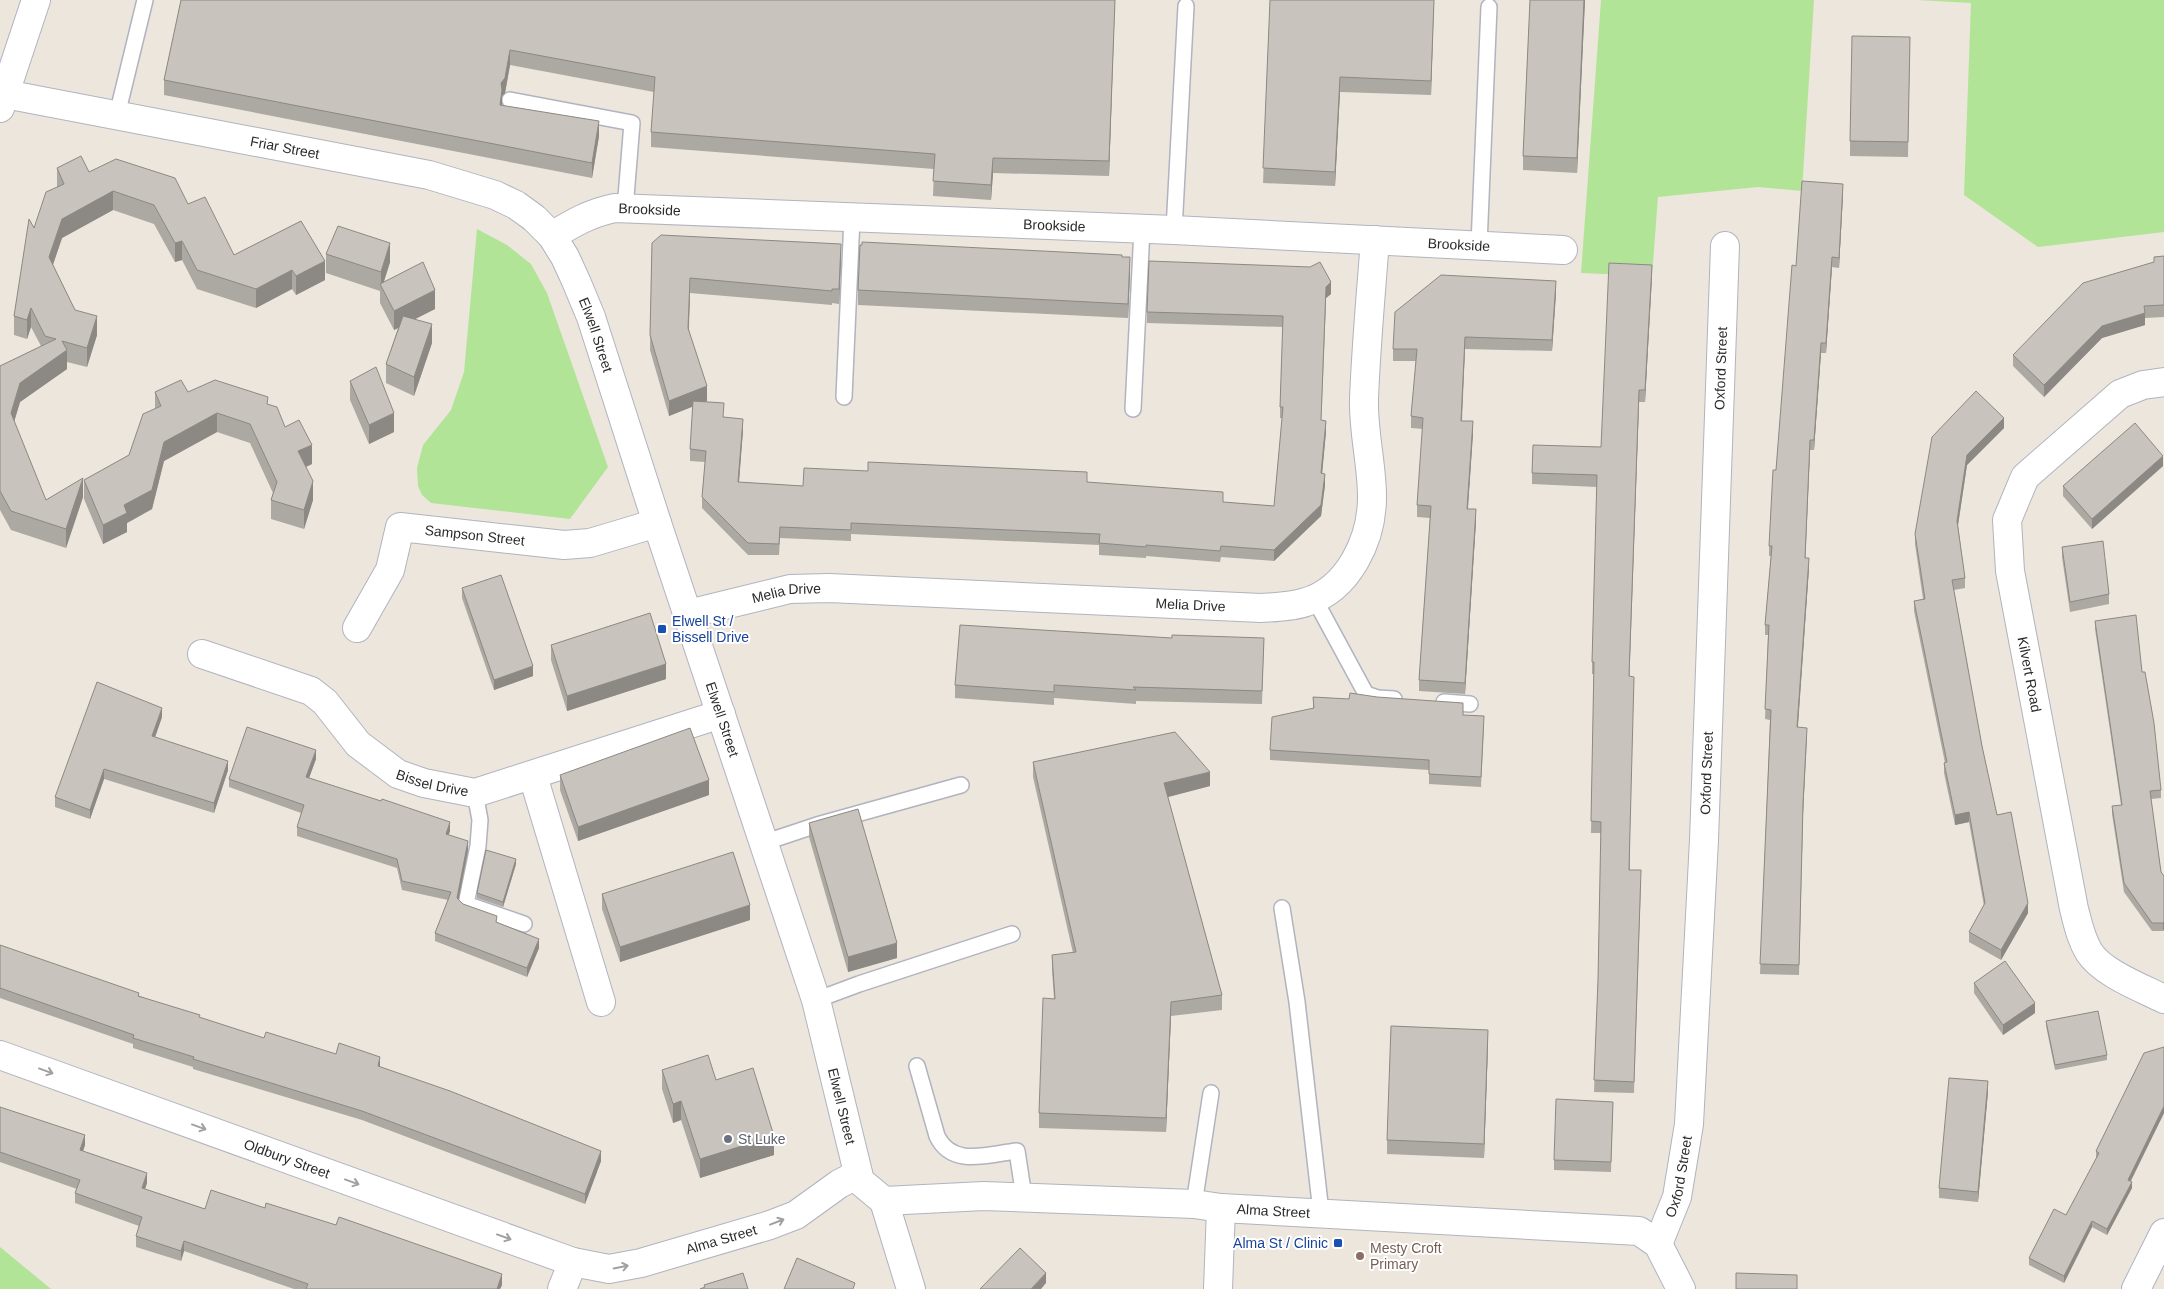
<svg xmlns="http://www.w3.org/2000/svg" width="2164" height="1289" viewBox="0 0 2164 1289" font-family="Helvetica,sans-serif">
	<style>
		.green { fill: #b2e498 }
		.lines { fill: none; stroke-linecap: round; stroke-linejoin: round }
		.service-casing { stroke: #b1b3bf; stroke-width: 18 }
		.minor-casing { stroke: #b1b3bf; stroke-width: 30 }
		.tertiary-casing { stroke: #b1b3bf; stroke-width: 30 }
		.service { stroke: #fff; stroke-width: 15 }
		.minor { stroke: #fff; stroke-width: 28 }
		.tertiary { stroke: #fff; stroke-width: 28 }
		.wall { fill: #aca8a2 }
		.shaded-wall { fill: #8c8884 }
		.building { fill: #c8c3bc; stroke: #8c8884 }
		.oneway { stroke: #a0a0a0 }
		.transit-dot { fill: #1a4fb4; stroke: #fff; stroke-width: 2 }
		.worship-dot { fill: #6b7280; stroke: #fff; stroke-width: 2 }
		.education-dot { fill: #8d6e63; stroke: #fff; stroke-width: 2 }
		.labels { text-anchor: middle; stroke-width: 4; stroke-linejoin: round; paint-order: stroke }
		.street-label { font-size: 14px; fill: #2b2b2b; stroke: #fff }
		.transit-label { font-size: 14px; fill: #164399; stroke: #fff; text-anchor: start }
		.worship-label { font-size: 14px; fill: #5b616d; stroke: #fff; text-anchor: start }
		.education-label { font-size: 14px; fill: #785e54; stroke: #fff; text-anchor: start }
	</style>
	<rect width="100%" height="100%" fill="#ede6dd"/>
	<g class="green">
		<path d="M1601,0H1814L1802,191L1758,187L1658,197L1652,276L1581,273Z"/>
		<path d="M1917,0H2164V232L2038,247L1964,195L1971,3Z"/>
		<path d="M477,229L507,245L531,264L547,293L608,467L570,519L431,503L422,495L418,486L417,468L423,445L451,410L464,372Z"/>
		<path d="M0,1247L51,1289H0Z"/>
	</g>
	<g class="lines">
		<defs>
			<g id="service">
				<path d="M510,100L632,123L625,209"/>
				<path d="M117,115L145,0"/>
				<path d="M1174,230L1186,6"/>
				<path d="M1479,245L1489,7"/>
				<path d="M844,397L852,218"/>
				<path d="M1133,409L1142,229"/>
				<path d="M1314,598L1366,694L1378,698L1394,699"/>
				<path d="M1444,702L1470,704"/>
				<path d="M475,793L480,820L478,846L466,904L524,924"/>
				<path d="M763,843L817,825L961,785"/>
				<path d="M1282,908L1297,1002L1321,1212"/>
				<path d="M816,1000L859,984L1012,934"/>
				<path d="M917,1066L937,1136C952,1168 989,1154 1017,1151L1024,1197"/>
				<path d="M1194,1204L1211,1093"/>
			</g>
			<g id="minor">
				<path id="s1" d="M5,94L429,175L495,195L516,205L534,218L552,236L565,257L576,281L591,317L657,523L816,1000L860,1181L884,1201"/>
				<path id="s2" d="M552,236C573,223 590,213 615,208L1174,230L1563,250"/>
				<path id="s3" d="M2164,382L2143,385L2120,394L2025,477L2007,520L2010,571L2074,909C2078,924 2081,939 2089,952C2102,973 2142,988 2164,999"/>
				<path id="s4" d="M688,614L790,589L829,588L1261,608C1275,607 1292,607 1306,602C1349,589 1372,539 1372,497C1372,464 1363,432 1364,399C1366,346 1371,293 1375,240"/>
				<path id="s5" d="M357,628L390,570L400,527L564,545L590,543L657,523"/>
				<path id="s6" d="M202,654L311,691L325,702L358,744L398,774L424,783L475,793L721,714"/>
				<path d="M533,776L601,1002"/>
				<path id="s7" d="M0,1055L573,1262L609,1269L641,1263L770,1225L796,1215L839,1184L858,1174"/>
				<path id="s8" d="M884,1201L984,1196L1194,1204L1221,1208L1639,1231L1658,1244L1681,1289"/>
				<path d="M884,1201L911,1289"/>
				<path id="s9" d="M1658,1244L1677,1197L1689,1124L1704,840L1725,246"/>
				<path d="M562,1289L573,1262"/>
				<path d="M1218,1289L1221,1208"/>
				<path d="M2136,1289L2164,1233"/>
			</g>
			<path id="tertiary" d="M0,108L36,0"/>
		</defs>
		<use href="#service" class="service-casing"/>
		<use href="#minor" class="minor-casing"/>
		<use href="#tertiary" class="tertiary-casing"/>
		<use href="#service" class="service"/>
		<use href="#minor" class="minor"/>
		<use href="#tertiary" class="tertiary"/>
	</g>
	<g class="wall">
		<path d="M181,0H1115L1109,176L993,173L991,200L933,196L934,169L651,147V132L654,92L510,65L505,93L502,96V105L599,136L592,178L164,95V80Z"/>
		<path d="M1270,0H1434L1431,95L1340,92L1335,186L1263,183Z"/>
		<path d="M1530,0H1585L1577,173L1523,170V156Z"/>
		<path d="M1910,37L1908,157L1850,156V141Z"/>
		<path d="M57,168L89,172L188,204L234,255L301,221L325,280L296,295L292,289L256,308L197,289L182,260L175,262L154,224L113,210L62,238L53,265L75,310L97,335L87,367L67,362V369L20,402L14,422L46,500L83,497L66,548L11,530L0,510V366L41,346L31,327L27,339L14,335V316L34,228L57,187Z"/>
		<path d="M1843,194L1839,268L1832,267L1826,353H1821L1814,450H1810L1805,558L1809,568L1798,727L1807,738L1803,814L1799,975L1760,974L1770,720L1765,719L1768,635H1765V625L1771,556H1769V546L1796,266Z"/>
		<path d="M652,243L841,259L839,304L832,303V305L690,293L689,330L707,401L705,402L724,417L743,430L739,482L803,486L1087,482L1223,502L1274,506L1282,418H1280V407L1283,327L1147,323V312L1331,294L1326,298L1321,420L1326,432L1322,474L1325,485L1321,516L1274,561L1221,557L1220,562L1146,556V558L1099,555V545L851,534V541L780,538L779,555H748L702,508V497L705,462L690,461V449L693,406L669,416L650,350Z"/>
		<path d="M326,254L390,262L384,282L435,309L414,319L432,343L414,396L386,383V364L398,328L394,330L380,303V291L326,273Z"/>
		<path d="M2164,256V317L2145,318V325L2102,338L2044,397L2013,366V355L2154,262V257Z"/>
		<path d="M1122,257L1130,272L1128,318L858,305V290Z"/>
		<path d="M1652,276L1645,402H1639L1629,676L1630,870L1641,882L1634,1093L1594,1092L1598,980L1601,833H1591L1594,674H1592V662L1597,487L1532,484V473L1601,447Z"/>
		<path d="M1556,293L1552,351L1465,349L1462,421L1473,433L1468,509L1476,521L1465,694L1419,691V680L1430,518L1417,517V505L1423,429L1411,428V416L1416,361H1393V349Z"/>
		<path d="M350,381L394,432L369,444L350,400Z"/>
		<path d="M1976,391L2004,428L1967,465L1958,526L1965,578V588L1954,590L1982,746L1997,815L2028,913L2001,960L1969,942V932L1984,906L1969,822L1955,825L1944,773V763H1945L1914,611V601L1923,599L1915,544V534Z"/>
		<path d="M155,392H188L268,404L312,464L306,467L313,500L304,529L271,519V500L273,493L250,443L217,432L164,461L152,509L127,523V532L103,544L84,499V480L129,455L155,409Z"/>
		<path d="M2163,466L2092,529L2063,496V486Z"/>
		<path d="M2062,547L2109,594V604L2070,612L2062,557Z"/>
		<path d="M462,588L533,676L494,690L462,598Z"/>
		<path d="M2095,621L2142,672L2161,790V798L2151,799L2161,872L2164,876L2163,931H2152L2124,892L2112,814V806L2121,805L2095,629Z"/>
		<path d="M1172,638H1264L1262,704L1136,701V704L1054,698V705L955,698V685Z"/>
		<path d="M551,645L666,679L567,711L551,660Z"/>
		<path d="M1313,697L1463,715L1484,726L1481,787L1429,784V770L1270,760V750L1313,708Z"/>
		<path d="M162,717L155,737L228,770L214,813L104,779L90,819L55,807V797Z"/>
		<path d="M316,759L309,778L450,831L448,835L468,850L459,900L463,904L497,922L539,948L527,977L435,941V933L448,900L402,890L397,868L297,836V827L301,813L229,787V779Z"/>
		<path d="M1033,762L1210,786L1168,797L1222,995V1010L1171,1016L1166,1132L1039,1128V1113L1054,999L1052,970V955L1073,953L1033,777Z"/>
		<path d="M560,775L709,795L578,841L560,790Z"/>
		<path d="M809,823L897,958L848,972L809,837Z"/>
		<path d="M516,864L503,907L477,898V893Z"/>
		<path d="M602,894L750,920L620,962L602,909Z"/>
		<path d="M0,945L200,1018L264,1038L336,1054L380,1067L601,1161L585,1204L362,1120L193,1069V1067L133,1048V1044L0,998Z"/>
		<path d="M1974,983L2035,1013L2003,1035L1974,993Z"/>
		<path d="M2046,1021L2107,1055V1060L2055,1070L2046,1026Z"/>
		<path d="M1488,1044L1484,1158L1387,1154V1140Z"/>
		<path d="M662,1070L716,1080L774,1155L700,1178L681,1120L673,1123L662,1089Z"/>
		<path d="M1988,1092L1978,1202L1939,1198V1188Z"/>
		<path d="M1613,1102L1611,1172L1554,1170V1160Z"/>
		<path d="M0,1107L85,1145L83,1151L147,1183L145,1189L205,1209L265,1208L502,1285L500,1289H294L184,1251L181,1261L136,1247V1236L139,1226L75,1203V1193L77,1189L0,1162Z"/>
		<path d="M2164,1113L2131,1181L2132,1188L2107,1235L2092,1227L2064,1283L2029,1265V1258L2066,1215L2097,1158L2096,1157V1151Z"/>
	</g>
	<g class="shaded-wall">
		<path d="M1115,0L1109,176V161Z"/>
		<path d="M1434,0L1431,95V81Z"/>
		<path d="M1584,0H1585L1577,173V158Z"/>
		<path d="M510,50V65L505,93L502,96V105H500L501,83Z"/>
		<path d="M1340,77V92L1335,186V172Z"/>
		<path d="M599,121V136L592,178V163Z"/>
		<path d="M993,158V173L991,200V185Z"/>
		<path d="M1843,184V194L1839,268V258Z"/>
		<path d="M113,191V210L62,238L49,276V257L62,219Z"/>
		<path d="M182,241V260L175,262V243Z"/>
		<path d="M390,243V262L382,287L381,285V272Z"/>
		<path d="M841,244V259L839,304V289Z"/>
		<path d="M1130,257V272L1128,318V304Z"/>
		<path d="M1832,257V267L1826,353V343Z"/>
		<path d="M325,261V280L296,295V276Z"/>
		<path d="M1652,265V276L1645,402V390Z"/>
		<path d="M292,270V289L256,308V289Z"/>
		<path d="M690,278V293L688,343V328Z"/>
		<path d="M1556,281V293L1552,351V340Z"/>
		<path d="M1331,282V294L1326,298L1321,431L1326,287Z"/>
		<path d="M435,290V309L394,330V311Z"/>
		<path d="M31,308V327L27,339V320Z"/>
		<path d="M2145,313V325L2102,338L2044,397V385L2102,326Z"/>
		<path d="M97,316V335L87,367V348Z"/>
		<path d="M432,324V343L414,396V377Z"/>
		<path d="M1465,337V349L1461,432V421Z"/>
		<path d="M1821,343V353L1814,450V440Z"/>
		<path d="M67,350V369L20,402L11,432V413L20,383Z"/>
		<path d="M707,386V401L669,416V401Z"/>
		<path d="M1639,390V402L1629,688V676Z"/>
		<path d="M217,413V432L164,461L152,509L127,523V532L103,544V525L124,505L164,442Z"/>
		<path d="M394,413V432L369,444V425Z"/>
		<path d="M2004,418V428L1967,465L1957,531V521L1967,455Z"/>
		<path d="M743,419V430L738,494V482Z"/>
		<path d="M1326,421V432L1321,485V473Z"/>
		<path d="M1473,421V433L1467,520V509Z"/>
		<path d="M1810,440V450L1805,568V558Z"/>
		<path d="M312,445V464L298,470V451Z"/>
		<path d="M2163,456V466L2092,529V519Z"/>
		<path d="M1325,474V485L1321,516L1274,561V550Z"/>
		<path d="M83,478V497L66,548V529Z"/>
		<path d="M313,481V500L304,529V510Z"/>
		<path d="M1476,509V521L1465,694V683Z"/>
		<path d="M1809,558V568L1797,737V727Z"/>
		<path d="M666,664V679L567,711V696Z"/>
		<path d="M533,666V676L494,690V680Z"/>
		<path d="M162,708V717L152,746V736Z"/>
		<path d="M1807,728L1803,814L1799,975L1803,804Z"/>
		<path d="M316,750V759L306,786V777Z"/>
		<path d="M228,761V770L214,813V803Z"/>
		<path d="M104,769V779L90,819V810Z"/>
		<path d="M1210,772V786L1164,798V783Z"/>
		<path d="M709,780V795L578,841V827Z"/>
		<path d="M1969,812V822L1955,825V815Z"/>
		<path d="M450,822V831L446,843V834Z"/>
		<path d="M468,841V850L457,907V898Z"/>
		<path d="M516,859V864L503,907V902Z"/>
		<path d="M2028,903V913L2001,960V950Z"/>
		<path d="M750,905V920L620,962V947Z"/>
		<path d="M2164,922V930L2163,931V923Z"/>
		<path d="M539,939V948L527,977V968Z"/>
		<path d="M897,943V958L848,972V957Z"/>
		<path d="M1171,1002V1016L1166,1132V1118Z"/>
		<path d="M2035,1003V1013L2003,1035V1025Z"/>
		<path d="M1488,1030V1044L1484,1158V1144Z"/>
		<path d="M380,1057V1067L378,1066Z"/>
		<path d="M1988,1081V1092L1978,1202V1192Z"/>
		<path d="M681,1101V1120L673,1123V1104Z"/>
		<path d="M2164,1106V1113L2128,1186V1180Z"/>
		<path d="M85,1135V1145L80,1160V1150Z"/>
		<path d="M774,1136V1155L700,1178V1159Z"/>
		<path d="M601,1151V1161L585,1204V1194Z"/>
		<path d="M147,1173V1183L142,1198V1188Z"/>
		<path d="M2132,1182V1188L2107,1235V1229Z"/>
		<path d="M2092,1221V1227L2064,1283V1276Z"/>
		<path d="M184,1241V1251L181,1261V1251Z"/>
		<path d="M1046,1273V1283L1041,1289H1031Z"/>
		<path d="M502,1274V1285L500,1289H497Z"/>
	</g>
	<g class="building">
		<path d="M181,0H1115L1109,161L993,158L991,185L933,181L935,154L651,132L655,77L510,50L505,78L501,83L502,90L500,105L599,121L592,163L164,80Z"/>
		<path d="M1270,0H1434L1431,81L1340,77L1335,172L1263,168Z"/>
		<path d="M1530,0H1584L1577,158L1523,156Z"/>
		<path d="M1852,36L1910,37L1908,142L1850,141Z"/>
		<path d="M81,156L89,172L116,159L175,178L188,204L205,197L234,255L301,221L325,261L296,276L292,270L256,289L197,270L182,241L175,243L154,205L113,191L62,219L49,257L75,310L97,316L87,348L62,341L67,350L20,383L11,413L46,500L83,478L66,529L11,511L0,491V366L56,339L45,336L31,308L27,320L14,316L29,219L34,228L46,192L64,184L57,168Z"/>
		<path d="M1802,181L1843,184L1839,258L1832,257L1826,343H1821L1814,440H1810L1805,558H1809L1797,727L1807,728L1803,804L1799,965L1760,964L1771,710L1765,709L1769,625H1765L1772,546H1769L1773,470H1776L1792,265L1796,266Z"/>
		<path d="M338,226L390,243L381,272L326,254Z"/>
		<path d="M661,235L841,244L839,289H832V291L690,278L688,328L707,386L669,401L650,335L652,243Z"/>
		<path d="M862,242L1122,255V257H1130L1128,304L858,290L860,245H862Z"/>
		<path d="M2164,256V305L2144,306L2145,313L2102,326L2044,385L2013,355L2083,283L2154,262V257Z"/>
		<path d="M1149,261L1310,267L1320,262L1331,282L1326,287L1321,420L1326,421L1321,473L1325,474L1321,505L1274,550L1221,546L1220,551L1146,545V547L1099,543L1100,534L851,523V530L780,527L779,544L748,543L702,497L706,451L690,449L693,401L724,403L723,417L743,419L738,482L803,486L804,468L868,471V462L1087,472V482L1223,492V502L1274,506L1283,407H1280L1283,316L1147,312Z"/>
		<path d="M423,262L435,290L394,311L380,284Z"/>
		<path d="M1609,263L1652,265L1645,390H1639L1629,676L1634,677L1629,870H1641L1634,1082L1594,1080L1598,980L1601,822L1591,821L1594,662H1592L1597,475L1532,473L1533,445L1601,447Z"/>
		<path d="M1441,275L1556,281L1552,340L1465,337L1461,421H1473L1467,509H1476L1465,683L1419,680L1431,506L1417,505L1423,418L1411,416L1417,349H1393L1395,312Z"/>
		<path d="M403,316L432,324L414,377L386,364Z"/>
		<path d="M376,367L394,413L369,425L350,381Z"/>
		<path d="M181,380L188,392L215,380L268,397L267,404L277,407L285,427L299,420L312,445L298,451L313,481L304,510L271,500L277,482L250,424L217,413L164,442L152,490L124,505L127,513L103,525L84,480L129,455L143,414L161,406L155,392Z"/>
		<path d="M1976,391L2004,418L1967,455L1957,521L1965,578L1952,580L1982,746L1997,815L2011,812L2028,903L2001,950L1969,932L1985,903L1969,812L1955,815L1944,763L1947,762L1914,601L1925,599L1915,534L1932,437Z"/>
		<path d="M2135,423L2163,456L2092,519L2063,486Z"/>
		<path d="M2103,541L2109,594L2070,602L2062,547Z"/>
		<path d="M501,575L533,666L494,680L462,588Z"/>
		<path d="M650,613L666,664L567,696L551,645Z"/>
		<path d="M2136,615L2142,672H2145L2154,723L2161,790L2150,791L2161,872L2164,876V922L2163,923H2152L2124,883L2112,806L2122,805L2095,621Z"/>
		<path d="M960,625L1172,638V635L1264,638L1262,691L1133,687L1136,690L1054,685V692L955,685Z"/>
		<path d="M97,682L162,708L152,736L228,761L214,803L104,769L90,810L55,797Z"/>
		<path d="M1350,693L1377,697L1463,703V715L1484,716L1481,777L1429,774V760L1270,750L1272,717L1314,708L1313,697L1349,699Z"/>
		<path d="M247,727L316,750L306,777L381,801L382,799L450,822L446,834L468,841L457,898L463,904L497,916L496,922L539,939L527,968L435,933L451,892L402,881L397,859L297,827L304,805L229,779Z"/>
		<path d="M690,728L709,780L578,827L560,775Z"/>
		<path d="M1175,732L1210,772L1164,783L1222,995L1171,1002L1166,1118L1039,1113L1043,998L1055,999L1052,955L1076,952L1033,762Z"/>
		<path d="M858,809L897,943L848,957L809,823Z"/>
		<path d="M486,850L516,859L503,902L477,893Z"/>
		<path d="M733,852L750,905L620,947L602,894Z"/>
		<path d="M0,945L139,993L138,996L200,1015L199,1017L264,1038L266,1032L336,1054L339,1043L380,1057L378,1066L450,1091L601,1151L585,1194L362,1111L193,1059L194,1057L133,1038L134,1035L0,988Z"/>
		<path d="M2005,961L2035,1003L2003,1025L1974,983Z"/>
		<path d="M2098,1011L2107,1055L2055,1065L2046,1021Z"/>
		<path d="M1391,1026L1488,1030L1484,1144L1387,1140Z"/>
		<path d="M2164,1047V1106L2128,1180L2132,1182L2107,1229L2092,1221L2064,1276L2029,1258L2054,1209L2066,1215L2099,1153L2096,1151L2144,1053Z"/>
		<path d="M708,1055L716,1080L753,1068L774,1136L700,1159L681,1101L673,1104L662,1070Z"/>
		<path d="M1949,1078L1988,1081L1978,1192L1939,1188Z"/>
		<path d="M1556,1099L1613,1102L1611,1162L1554,1160Z"/>
		<path d="M0,1107L85,1135L80,1150L147,1173L142,1188L205,1209L211,1190L265,1208L266,1203L336,1225L339,1217L502,1274L497,1289H306L308,1284L184,1241L181,1251L136,1236L142,1217L75,1193L80,1180L0,1152Z"/>
		<path d="M1020,1248L1046,1273L1031,1289H980Z"/>
		<path d="M797,1258L855,1283L853,1289H784Z"/>
		<path d="M743,1273L748,1289H700L705,1287L704,1285Z"/>
		<path d="M1736,1273L1797,1275V1289H1736Z"/>
	</g>
	<defs><path id="oneway-shaft" d="M-6 0H5M1.5-3L5.5 0L1.5 3" fill="none" stroke-width="1.6" stroke-linecap="round" stroke-linejoin="round" transform="scale(1.25)"/></defs>
	<g class="oneway">
		<use href="#oneway-shaft" transform="translate(46 1071) rotate(20)"/>
		<use href="#oneway-shaft" transform="translate(199 1127) rotate(20)"/>
		<use href="#oneway-shaft" transform="translate(352 1182) rotate(20)"/>
		<use href="#oneway-shaft" transform="translate(777 1222) rotate(-21)"/>
		<use href="#oneway-shaft" transform="translate(504 1237) rotate(20)"/>
		<use href="#oneway-shaft" transform="translate(621 1267) rotate(-11)"/>
	</g>
	<g class="transit-dot">
		<rect x="657" y="624" width="10" height="10" rx="2.5"/>
		<rect x="1333" y="1238" width="10" height="10" rx="2.5"/>
	</g>
	<circle class="worship-dot" cx="728" cy="1139" r="5"/>
	<circle class="education-dot" cx="1360" cy="1256" r="5"/>
	<g class="labels">
		<g class="street-label">
			<text dy="5" stroke="none"><textPath href="#s1" startOffset="285">Friar Street</textPath></text>
			<text dy="5" stroke="none"><textPath href="#s2" startOffset="104">Brookside</textPath></text>
			<text dy="5" stroke="none"><textPath href="#s2" startOffset="509">Brookside</textPath></text>
			<text dy="5" stroke="none"><textPath href="#s2" startOffset="914">Brookside</textPath></text>
			<text dy="5" stroke="none"><textPath href="#s1" startOffset="680">Elwell Street</textPath></text>
			<text dy="5" stroke="none"><textPath href="#s9" startOffset="881">Oxford Street</textPath></text>
			<text dy="5" stroke="none"><textPath href="#s5" startOffset="186">Sampson Street</textPath></text>
			<text dy="5" stroke="none"><textPath href="#s4" startOffset="101">Melia Drive</textPath></text>
			<text dy="5" stroke="none"><textPath href="#s4" startOffset="506">Melia Drive</textPath></text>
			<text dy="5" stroke="none"><textPath href="#s3" startOffset="375">Kilvert Road</textPath></text>
			<text dy="5" stroke="none"><textPath href="#s1" startOffset="1085">Elwell Street</textPath></text>
			<text dy="5" stroke="none"><textPath href="#s9" startOffset="476">Oxford Street</textPath></text>
			<text dy="5" stroke="none"><textPath href="#s6" startOffset="272">Bissel Drive</textPath></text>
			<text dy="5" stroke="none"><textPath href="#s1" startOffset="1490">Elwell Street</textPath></text>
			<text dy="5" stroke="none"><textPath href="#s7" startOffset="305">Oldbury Street</textPath></text>
			<text dy="5" stroke="none"><textPath href="#s9" startOffset="71">Oxford Street</textPath></text>
			<text dy="5" stroke="none"><textPath href="#s8" startOffset="390">Alma Street</textPath></text>
			<text dy="5" stroke="none"><textPath href="#s7" startOffset="762">Alma Street</textPath></text>
		</g>
		<g class="transit-label">
			<text x="672" y="626">Elwell St /<tspan x="672" dy="16">Bissell Drive</tspan></text>
			<text x="1328" y="1248" text-anchor="end">Alma St / Clinic</text>
		</g>
		<g class="worship-label">
			<text x="738" y="1144">St Luke</text>
		</g>
		<g class="education-label">
			<text x="1370" y="1253">Mesty Croft<tspan x="1370" dy="16">Primary</tspan></text>
		</g>
	</g>
</svg>
